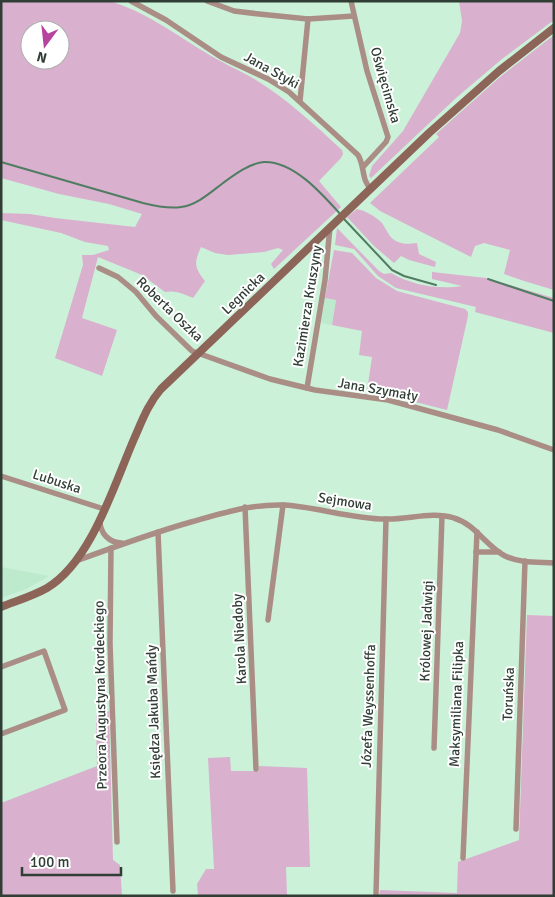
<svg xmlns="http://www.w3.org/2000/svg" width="555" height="897" viewBox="0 0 555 897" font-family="Signika,sans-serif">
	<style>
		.built { fill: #bde9cc }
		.green { fill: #d9b0ce; fill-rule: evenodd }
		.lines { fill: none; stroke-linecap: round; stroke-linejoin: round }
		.stream { stroke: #507d62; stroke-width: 2 }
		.street { stroke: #aa8e86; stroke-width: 5.5 }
		.secondary { stroke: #8c6458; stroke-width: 8 }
		.labels { text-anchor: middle; stroke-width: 4; stroke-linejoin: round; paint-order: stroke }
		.street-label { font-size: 14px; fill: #303e35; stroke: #fff }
	</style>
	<rect width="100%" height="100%" fill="#ccf1d9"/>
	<g class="built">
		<path d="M325,298L336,300L332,325L321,323Z"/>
		<path d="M1,568V567L49,576L26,589L1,598Z"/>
	</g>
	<g class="green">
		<path d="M1,1H109C144,11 172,32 203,51C220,62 239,70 256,80C288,100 315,125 342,150L343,154L341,158L319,181L341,207L274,269L271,264L283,250L278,248L264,252L228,255L215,253L201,247C194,263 194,267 205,281L193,298C184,294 175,290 165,292L142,275L98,257L82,318L117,330L102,376L55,358L83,265L82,255H93L109,250L108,246L85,242L61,233L1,220V213L30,214L55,218L135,227L142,214L109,204L59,194L1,178ZM30,30H60V60H30Z"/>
		<path d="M459,1H554V20L502,59L456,98L371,178L369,176L372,166L403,131L460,33L462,21Z"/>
		<path d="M554,35V290L524,281L504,274L510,250L484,243L475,246L471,257L380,211L370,203L439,137L436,134L500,77Z"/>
		<path d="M357,209C366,211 375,216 382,223C384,226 386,230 388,233C394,244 406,245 417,243L419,254L436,262L435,267L409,260L401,256L394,263L374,246L347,217Z"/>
		<path d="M337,228L379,271L384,274L391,273C411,285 439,290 462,286L432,279V272L486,278L554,298V333L475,312L476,307L396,288L378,276L354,249L335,245Z"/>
		<path d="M334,250L352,253L376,278L397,291L465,309L468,312V316L447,410L376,392L367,391L372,357L359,355L362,331L332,325L336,300L325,298Z"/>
		<path d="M527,615L554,616V896H379L380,890L457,893L458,862L519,840Z"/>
		<path d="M109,711L113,860L120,865L122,896H1V803L97,766L96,715Z"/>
		<path d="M230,757L231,771H259V766L307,768L310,867H286L287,896H198L197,884L206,869H214L208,758Z"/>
	</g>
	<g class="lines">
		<g class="stream">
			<path d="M1,162L143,203C155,206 168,209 181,207C197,205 211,192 223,183C234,175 250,163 264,162C294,161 323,195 341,215"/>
			<path d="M344,219L392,270L404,276L436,285"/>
			<path d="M488,279L554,301"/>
		</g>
		<g class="street">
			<path d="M131,1L166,20L221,57L268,79L289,92L358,155C365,166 361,180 371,189"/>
			<path d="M207,1L234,11L259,14L308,19L354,16"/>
			<path d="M351,1L367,71L388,137L386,142L363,167"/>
			<path d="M300,101L308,19"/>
			<path d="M99,268L118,277L136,292L156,316L192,351L270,379L315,390L388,400L498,430L554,450"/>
			<path d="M307,388L325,280L330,227"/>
			<path d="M1,476L104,509"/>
			<path d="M245,507L256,769"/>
			<path d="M100,521C100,533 109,543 122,543"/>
			<path d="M158,532C164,651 167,771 173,891"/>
			<path d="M111,548L110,643L117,842"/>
			<path d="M476,552H499"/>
			<path d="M76,561C114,547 152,533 191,522C223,513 250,504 284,505C318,507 352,519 385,519C407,520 432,511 454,518C475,524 486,546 505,556C519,563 538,562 554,563"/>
			<path d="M268,620L283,505"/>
			<path d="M1,667L44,651L65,710L1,734"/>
			<path d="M434,748L442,516"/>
			<path d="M516,829L525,561"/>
			<path d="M463,858L477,532"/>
			<path d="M376,894L386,519"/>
		</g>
		<path class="secondary" d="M1,607C16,601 33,596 47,588C91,562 114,485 134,439C142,421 148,404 161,389L429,133L499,71L554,28"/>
	</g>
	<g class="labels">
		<g class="street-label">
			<text transform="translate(272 70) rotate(29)" y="5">Jana Styki</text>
			<text transform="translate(386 85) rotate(74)" y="5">Oświęcimska</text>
			<text transform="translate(243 293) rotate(-44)" y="5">Legnicka</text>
			<text transform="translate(307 306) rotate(-81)" y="5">Kazimierza Kruszyny</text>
			<text transform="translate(170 309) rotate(44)" y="5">Roberta Oszka</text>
			<text transform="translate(378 389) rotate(10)" y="5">Jana Szymały</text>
			<text transform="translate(57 481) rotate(18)" y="5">Lubuska</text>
			<text transform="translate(345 501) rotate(9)" y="5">Sejmowa</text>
			<text transform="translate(426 631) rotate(-88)" y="5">Królowej Jadwigi</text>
			<text transform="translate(239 639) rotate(-93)" y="5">Karola Niedoby</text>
			<text transform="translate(508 694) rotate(-88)" y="5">Toruńska</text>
			<text transform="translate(100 695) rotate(-91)" y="5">Przeora Augustyna Kordeckiego</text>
			<text transform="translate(456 704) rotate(-88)" y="5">Maksymiliana Filipka</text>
			<text transform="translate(368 706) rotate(-88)" y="5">Józefa Weyssenhoffa</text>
			<text transform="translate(153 712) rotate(-92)" y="5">Księdza Jakuba Mańdy</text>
		</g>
	</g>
	<rect width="555" height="897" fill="none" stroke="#303e35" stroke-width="5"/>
	<g transform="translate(45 45) rotate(195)"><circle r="24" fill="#ffffff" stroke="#acb2ae"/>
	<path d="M0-4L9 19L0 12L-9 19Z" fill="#b6449f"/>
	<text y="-8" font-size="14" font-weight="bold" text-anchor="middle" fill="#303e35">N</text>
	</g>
	<path d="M22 867v8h99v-8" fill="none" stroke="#303e35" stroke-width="2.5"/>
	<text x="30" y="867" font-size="15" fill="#303e35" stroke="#ffffff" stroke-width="4" paint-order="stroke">100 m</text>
</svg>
